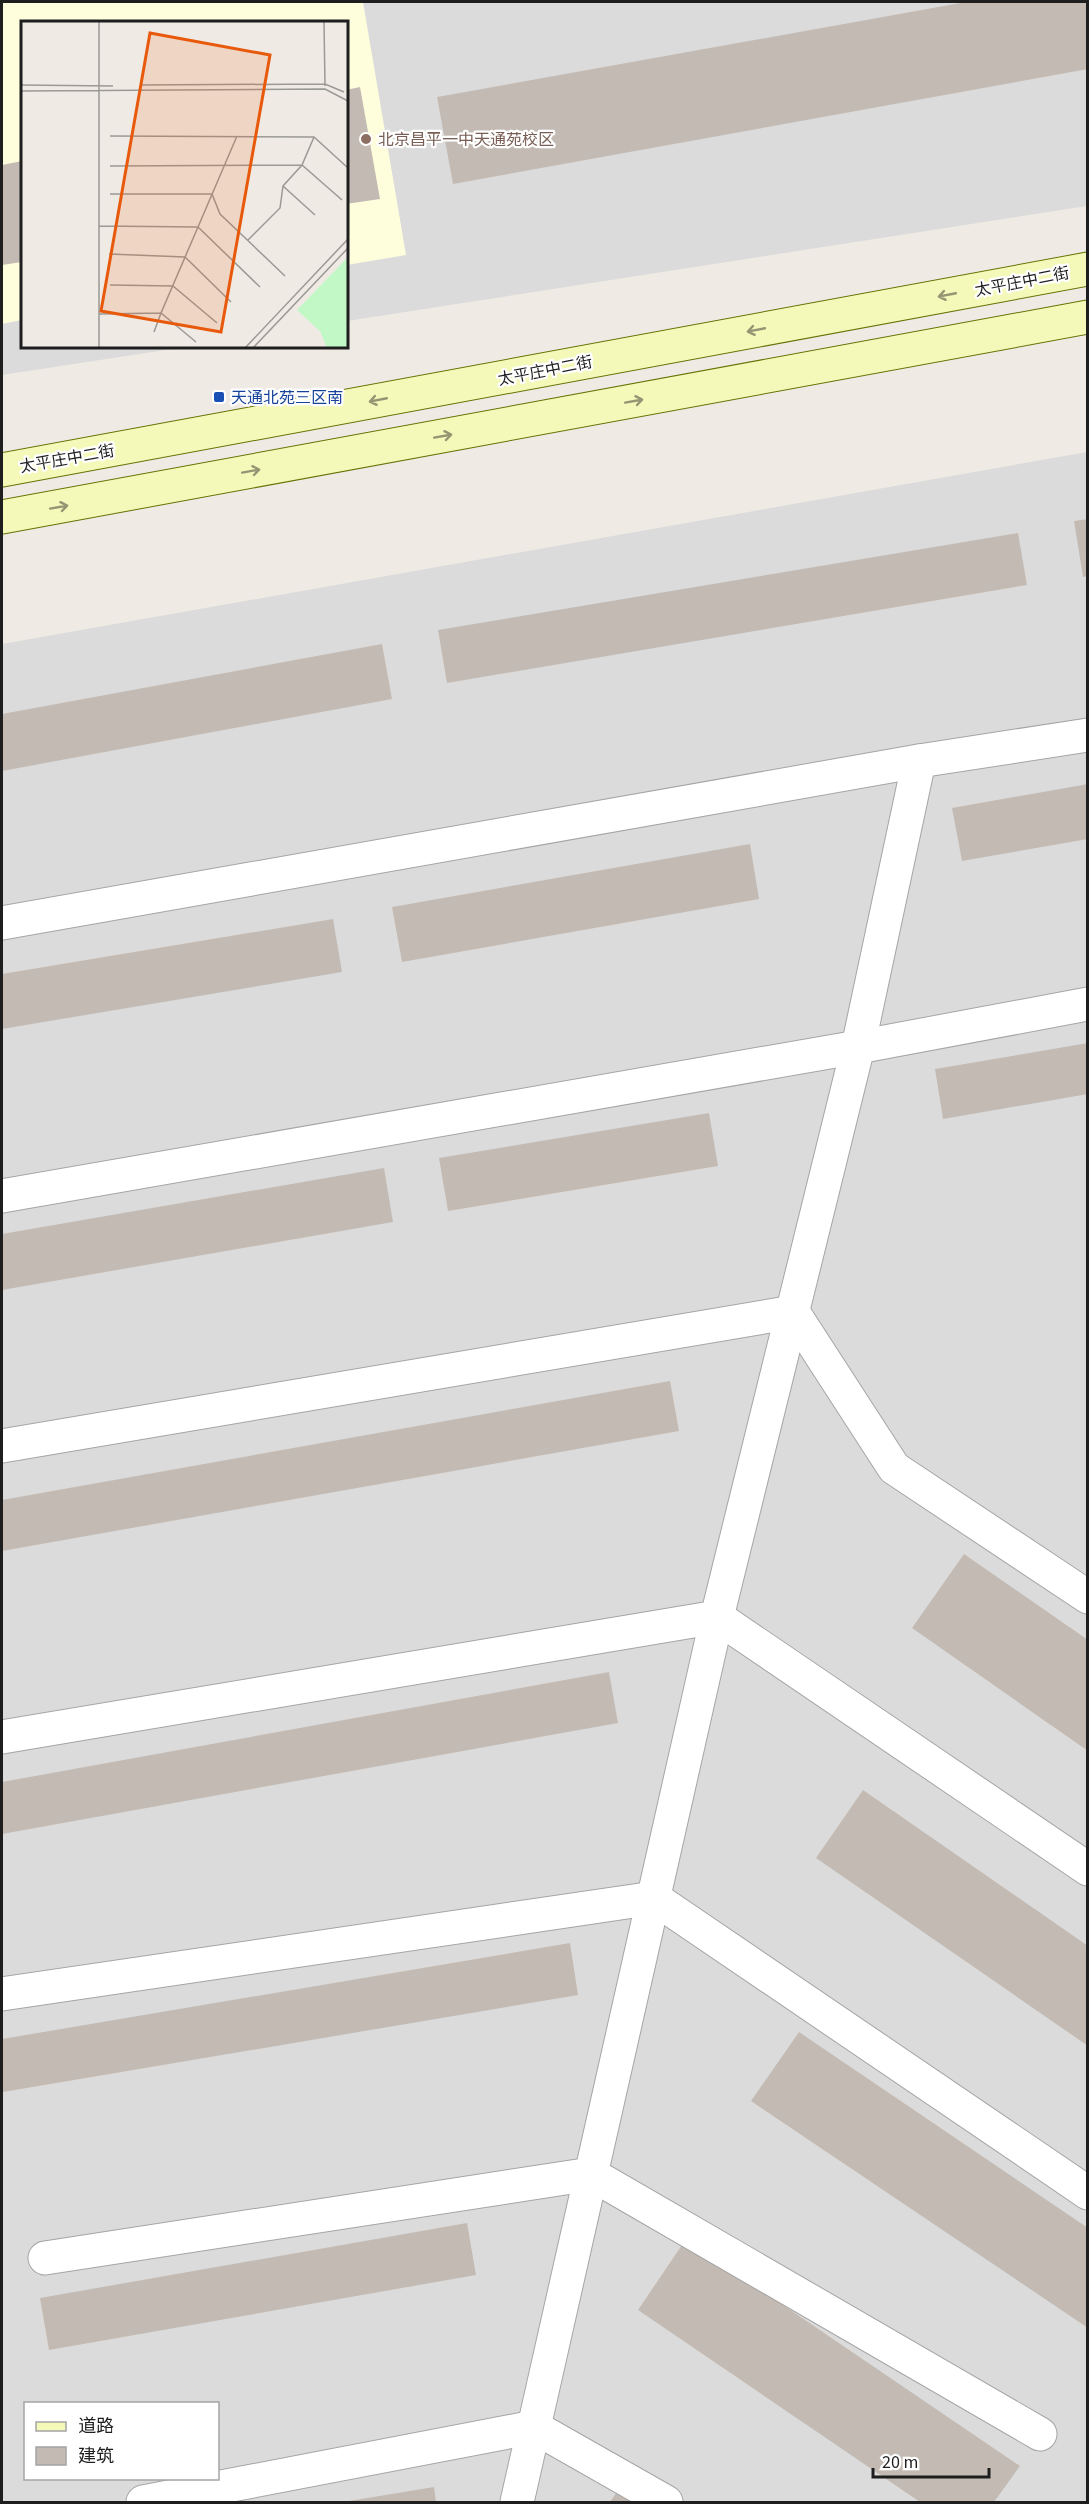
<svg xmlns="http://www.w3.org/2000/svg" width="1089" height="2504" viewBox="0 0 1089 2504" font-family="'Source Sans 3','Noto Sans SC',sans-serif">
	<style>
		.residential { fill: #dcdbdb; fill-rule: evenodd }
		.education { fill: #fefedd }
		.building { fill: #c3bbb3 }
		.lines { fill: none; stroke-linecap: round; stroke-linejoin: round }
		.minor-casing { stroke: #a5a5a5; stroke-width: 35 }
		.secondary-casing { stroke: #667306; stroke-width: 35 }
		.minor { stroke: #fff; stroke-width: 33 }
		.secondary { stroke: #f4f8b8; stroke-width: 33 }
		.oneway { stroke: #949673 }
		.education-dot { fill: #8d6e63; stroke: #fff; stroke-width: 2 }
		.transit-dot { fill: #1a4fb4; stroke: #fff; stroke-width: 2 }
		.labels { text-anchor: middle; stroke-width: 4.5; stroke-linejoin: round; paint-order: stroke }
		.education-label { font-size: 16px; fill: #785e54; stroke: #fff; text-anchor: start }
		.street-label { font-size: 16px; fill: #1e1e1e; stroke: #fff }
		.transit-label { font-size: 16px; fill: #164399; stroke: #fff; text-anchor: start }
		.inset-road { fill: none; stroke: #9b9995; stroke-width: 1.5 }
		.view { fill: #e8590c; fill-opacity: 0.15; stroke: #e8590c; stroke-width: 3 }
		.inset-edge { fill: none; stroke: #1e1e1e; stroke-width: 3 }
	</style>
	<rect width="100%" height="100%" fill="#efebe4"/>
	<g class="residential">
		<path d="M2,2H1087V206L347,321L346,22H22V346L185,347L2,375Z"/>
		<path d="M1087,452V2502H2V644ZM26,2404H218V2478H26Z"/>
	</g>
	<path class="education" d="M2,2H363L406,255L347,265L346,22H22V320L2,324Z"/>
	<g class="building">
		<path d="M966,2H1088V69L453,184L437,97Z"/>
		<path d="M360,87L380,199L346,204V90Z"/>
		<path d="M22,161V262L2,265V165Z"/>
		<path d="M1088,519V576L1083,577L1074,521Z"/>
		<path d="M1018,533L1027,585L447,683L438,630Z"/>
		<path d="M382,644L392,699L2,771V714Z"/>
		<path d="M1088,784V839L962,861L952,808Z"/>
		<path d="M750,844L759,899L402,962L392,907Z"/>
		<path d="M333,919L342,972L2,1029V974Z"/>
		<path d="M1088,1043V1094L943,1119L935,1069Z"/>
		<path d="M709,1113L718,1166L448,1211L439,1158Z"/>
		<path d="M384,1168L393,1222L2,1290V1234Z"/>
		<path d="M670,1381L679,1431L2,1551V1500Z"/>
		<path d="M964,1554L1088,1640V1751L912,1628Z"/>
		<path d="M609,1672L618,1723L2,1834V1782Z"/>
		<path d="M863,1790L1088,1946V2046L816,1858Z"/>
		<path d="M570,1943L578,1995L3,2092L2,2039Z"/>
		<path d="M799,2032L1088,2228V2328L751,2101Z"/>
		<path d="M467,2223L476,2275L49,2350L40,2298Z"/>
		<path d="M686,2239L1020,2466L994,2502H920L638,2310Z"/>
		<path d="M623,2483L653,2502H610Z"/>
		<path d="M434,2487L436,2502H349V2501Z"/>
	</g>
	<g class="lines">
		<defs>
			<g id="minor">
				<path d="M2,923L919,761L1088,735"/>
				<path d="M2,1196L858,1047L1088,1004"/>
				<path d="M2,1446L793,1312L894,1468L1088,1597"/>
				<path d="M2,1737L717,1617L858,1047L919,761"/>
				<path d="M2,1994L654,1898L1088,2193"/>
				<path d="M45,2258L591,2174L1040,2434"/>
				<path d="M143,2502L534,2427L717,1617L1088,1869"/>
				<path d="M517,2502L534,2427L666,2502"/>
			</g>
			<g id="secondary">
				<path d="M2,470L1088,269"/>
				<path d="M2,517L1088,317"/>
			</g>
		</defs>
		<use href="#minor" class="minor-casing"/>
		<use href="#secondary" class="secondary-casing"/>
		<use href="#minor" class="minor"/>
		<use href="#secondary" class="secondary"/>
	</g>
	<defs><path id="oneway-shaft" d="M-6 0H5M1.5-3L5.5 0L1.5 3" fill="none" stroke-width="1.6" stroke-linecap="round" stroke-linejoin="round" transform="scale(1.5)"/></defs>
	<g class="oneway">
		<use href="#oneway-shaft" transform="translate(947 295) rotate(169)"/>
		<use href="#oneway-shaft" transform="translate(756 330) rotate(169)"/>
		<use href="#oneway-shaft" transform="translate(378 400) rotate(169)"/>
		<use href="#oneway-shaft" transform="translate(634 401) rotate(-10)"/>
		<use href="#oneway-shaft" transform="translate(443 436) rotate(-10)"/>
		<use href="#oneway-shaft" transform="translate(251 471) rotate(-10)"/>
		<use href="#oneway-shaft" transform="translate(59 507) rotate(-10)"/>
	</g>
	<circle class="education-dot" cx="366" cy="139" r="6"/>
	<rect class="transit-dot" x="213" y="391" width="12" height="12" rx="3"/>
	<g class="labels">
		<g class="education-label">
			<text x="378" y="145">北京昌平一中天通苑校区</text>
		</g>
		<g class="street-label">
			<text transform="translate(1022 281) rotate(-11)" y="6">太平庄中二街</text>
			<text transform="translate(545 370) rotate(-11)" y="6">太平庄中二街</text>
			<text transform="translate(67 458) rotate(-10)" y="6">太平庄中二街</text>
		</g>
		<g class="transit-label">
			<text x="231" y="403">天通北苑三区南</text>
		</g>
	</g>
	<g transform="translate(21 21)">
		<rect width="327" height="327" fill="#efebe4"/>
		<path d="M327,236V327H306L299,310L276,289Z" fill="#c1f8c6"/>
		<path class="inset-road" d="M303,0L304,65M0,64L92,65M119,64L304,63L323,71M0,70L304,68L327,80M89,115L293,116L327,147M293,116L281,144L262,165L294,194M89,145L281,144L321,179M89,173H191L199,193L264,255M78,205L177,206L216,115M227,219L259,187L262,165M88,233L164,236L210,281M89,264L152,265L196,302M78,293L140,292L177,206L239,266M133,311L140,292L175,321M78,327V0M224,327L327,218M232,327L327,227"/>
		<path class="view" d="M129,12L249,34L200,311L80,290Z"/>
		<rect width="327" height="327" class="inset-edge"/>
	</g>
	<rect width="1089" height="2504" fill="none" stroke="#1e1e1e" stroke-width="6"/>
	<rect x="24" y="2402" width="195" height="78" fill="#ffffff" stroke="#a5a5a5" stroke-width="1.5"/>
	<rect x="36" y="2422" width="30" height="9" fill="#f4f8b8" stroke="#a5a5a5" stroke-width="1.5"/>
	<text x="78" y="2432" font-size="18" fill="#1e1e1e">道路</text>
	<rect x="36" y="2447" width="30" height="18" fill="#c3bbb3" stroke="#a5a5a5" stroke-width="1.5"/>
	<text x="78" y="2462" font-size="18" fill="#1e1e1e">建筑</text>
	<path d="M873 2468v9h116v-9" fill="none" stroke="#1e1e1e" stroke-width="3"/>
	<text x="882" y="2468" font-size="18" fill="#1e1e1e" stroke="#ffffff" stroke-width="4.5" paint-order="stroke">20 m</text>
</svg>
